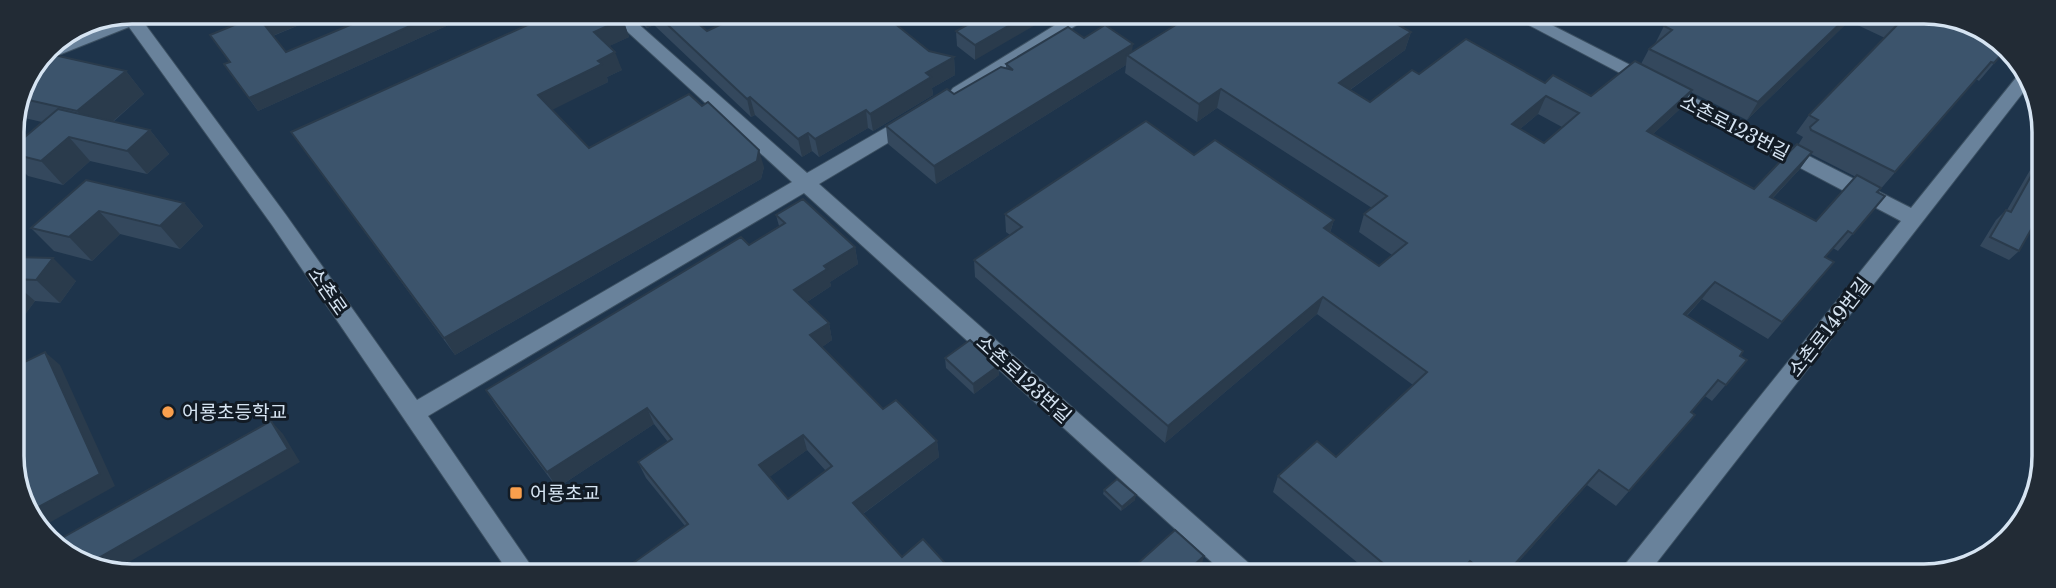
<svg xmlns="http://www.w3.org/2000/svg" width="2056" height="588" viewBox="0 0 2056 588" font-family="'Libre Baskerville','Noto Sans KR',serif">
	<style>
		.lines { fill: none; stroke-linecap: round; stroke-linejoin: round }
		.minor-casing { stroke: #3c5062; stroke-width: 2 }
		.minor { fill: #69829b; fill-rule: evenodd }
		.wall { fill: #34485d; fill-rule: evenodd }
		.shaded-wall { fill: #2a3b4c }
		.building { fill: #3c546c; stroke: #2a3b4c; stroke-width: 2; fill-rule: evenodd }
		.poi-dot { fill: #f99f4d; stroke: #121b25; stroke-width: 2.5 }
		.labels { text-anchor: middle; stroke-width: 6; stroke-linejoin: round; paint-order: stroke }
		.street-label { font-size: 19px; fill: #d6e4f2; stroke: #121b25 }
		.poi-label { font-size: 19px; fill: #d6e4f2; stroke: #121b25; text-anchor: start }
		.rim { fill: none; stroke: #d6e4f2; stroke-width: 3.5 }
	</style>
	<rect width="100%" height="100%" fill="#1e344b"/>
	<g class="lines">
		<defs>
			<g id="minor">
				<path d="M136,12L286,215L417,400L792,182L607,13H626L807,173L904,117H918L920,121L918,125L819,184L1252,566L1256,574H1225L804,193L428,416L536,573H509L272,225L129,27L41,62L47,49L122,17L121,15Z"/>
				<path d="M1073,14H1094L965,96H953L950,92L953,88Z"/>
				<path d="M1510,15H1532L1911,208L2019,74L2022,73L2029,85L1647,575H1619L1623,567L1901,221Z"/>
			</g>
		</defs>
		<use href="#minor" class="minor-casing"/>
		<use href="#minor" class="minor"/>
	</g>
	<g class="wall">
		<path d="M243,12L328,13L273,36L286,52L354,23L345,13H475L258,111L224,64L229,62L248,20Z"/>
		<path d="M629,13H686L707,31L886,16L929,51L954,57L955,75L932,88L933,95L873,131L868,128L819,157L812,151L802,157L755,115L751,117L654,25L647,28Z"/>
		<path d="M987,14L975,60L957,46L956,31Z"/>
		<path d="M1192,15H1420L1402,27L1411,32L1405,50L1350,90L1370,102L1419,74L1545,83L1591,96L1641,64L1649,49L1655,44L1664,26L1676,16H1939L2008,47L1979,81L1976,79L1878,192L1885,196L1838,251L1833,248L1825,257L1834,262L1768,339L1702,299L1687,316L1747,360L1712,401L1705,396L1691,412L1695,415L1616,506L1587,485L1507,575L1371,574L1273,492L1278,476L1336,457L1413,385L1317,314L1165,443L975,277L974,260L1010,235L1006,232L1005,214L1194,155L1334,220L1330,233L1379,266L1392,255L1359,232L1364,214L1372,208L1217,108L1197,122L1125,73L1126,65L936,184L888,144L886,126L954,94L1006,68V64L1084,38L1132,52ZM1849,21L1885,38L1809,115L1796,133L1803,137L1798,145L1754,189L1653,134L1681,108L1691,92L1747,120ZM1538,114L1562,127L1544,143L1520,129ZM1811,154L1856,177L1816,221L1773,198L1799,170Z"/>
		<path d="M1583,15L1614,16L1602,25Z"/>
		<path d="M623,19L629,37L609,46L622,70L607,77L608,82L552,109L589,148L764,167L761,179L455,355L291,132Z"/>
		<path d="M45,53L126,71L144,94L113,122L150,130L169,154L147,174L90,161L63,185L28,176L13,161V147L42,122L16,116Z"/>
		<path d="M2041,151V218L2038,216L2019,251L2009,260L1980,246L1996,220L2006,210H2007Z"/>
		<path d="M86,180L184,203L203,226L180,249L120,234L92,261L54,251L31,228Z"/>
		<path d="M776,215L855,247L858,264L830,282L831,286L807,302L829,323L832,340L822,347L883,409L937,441L939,457L863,514L902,557L685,526L646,478L638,462L668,442L654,424L557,488L496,406L486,390L749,245L779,226ZM807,450L826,471L788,499L769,477Z"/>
		<path d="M13,257L76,281L60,303L35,301L14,329Z"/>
		<path d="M945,358L998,366L999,375L974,394L946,368Z"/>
		<path d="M1104,490L1135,500L1121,511L1103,494Z"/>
	</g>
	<g class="shaded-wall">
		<path d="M288,13H328L272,36L263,23Z"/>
		<path d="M439,13H475L258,111L249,98Z"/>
		<path d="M642,13H650L654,25L647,28Z"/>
		<path d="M1029,14H1054L975,60V45Z"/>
		<path d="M1400,15H1420L1386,39L1391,21Z"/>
		<path d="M1606,15L1614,16L1602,25Z"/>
		<path d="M1848,16H1852L1849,21L1747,120L1758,102Z"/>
		<path d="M623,19L629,37L601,50L594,32Z"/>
		<path d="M1411,32L1405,50L1334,101L1339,83Z"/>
		<path d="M1133,44L1131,58L1127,55L1126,65L936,184L934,166Z"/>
		<path d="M615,52L622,70L607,77L608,82L546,113L538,95L598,61Z"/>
		<path d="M954,57L955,75L932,88L933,95L873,131L870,114L926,73Z"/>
		<path d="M126,71L144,94L97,135L77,111Z"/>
		<path d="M1221,89L1217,108L1197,122L1199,104Z"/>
		<path d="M1692,90L1681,108L1637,149L1647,131Z"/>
		<path d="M1546,96L1538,114L1504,142L1512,124Z"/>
		<path d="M750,97L755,115L751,117L747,99Z"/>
		<path d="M866,110L868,128L819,157L815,139Z"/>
		<path d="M150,130L169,154L147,174L127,151Z"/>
		<path d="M808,133L812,151L802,157L798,139Z"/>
		<path d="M69,137L90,161L63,185L41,161Z"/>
		<path d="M759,150L764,167L761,179L455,355L444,338Z"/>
		<path d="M1812,152L1799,170L1757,214L1770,197Z"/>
		<path d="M184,203L203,226L180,249L160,226Z"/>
		<path d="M99,211L120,234L92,261L69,237Z"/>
		<path d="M1334,220L1328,238L1324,228Z"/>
		<path d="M855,247L858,264L830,282L831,286L799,307L794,290L824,266Z"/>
		<path d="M53,258L76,281L60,303L36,280Z"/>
		<path d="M13,282L35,301L14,329Z"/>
		<path d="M1715,282L1702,299L1672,331L1684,314Z"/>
		<path d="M1323,297L1317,314L1165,443L1168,426Z"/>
		<path d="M829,323L832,340L815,352L810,335Z"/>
		<path d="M45,352L60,365L115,486L40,528L31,511Z"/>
		<path d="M998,366L999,375L974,394L973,384Z"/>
		<path d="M647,408L654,424L557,488L547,472Z"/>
		<path d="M271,421L283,434L300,462L112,572H102L88,564Z"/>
		<path d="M803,435L807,450L764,481L759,465Z"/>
		<path d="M937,441L939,457L857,518L853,503Z"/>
		<path d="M1599,470L1587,485L1507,575H1505Z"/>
		<path d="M1136,495L1135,500L1121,511L1122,507Z"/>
		<path d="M1204,556L1201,568L1194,574H1184Z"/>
	</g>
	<g class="building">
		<path d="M244,12L288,13L263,23L286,52L357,22L349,13H439L249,98L224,64L230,62L210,35L249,19Z"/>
		<path d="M554,13H617L623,19L594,32L615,52L598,61L602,64L538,95L589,148L689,94L702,106L708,102L759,150L757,161L444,338L291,132Z"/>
		<path d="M655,13H686L707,31L743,14H883L929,51L954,57L926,73L931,77L870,114L866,110L815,139L808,133L798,139L750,97L747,99Z"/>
		<path d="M987,14H1029L975,45L956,31Z"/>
		<path d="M1192,15H1400L1391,21L1411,32L1339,83L1370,102L1412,70L1419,74L1466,39L1545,83L1553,75L1591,96L1635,61L1692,90L1647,131L1754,189L1797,144L1812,152L1770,197L1816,221L1857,175L1881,188L1877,192L1885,196L1853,234L1848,231L1825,257L1834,262L1782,322L1715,282L1684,314L1743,351L1740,356L1747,360L1726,385L1718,380L1691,412L1695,415L1629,491L1599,470L1505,575H1487L1470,561L1457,575L1396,574L1278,476L1317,441L1336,457L1427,372L1323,297L1168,426L974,260L1022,227L1005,214L1146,121L1194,155L1215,140L1334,220L1324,228L1379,266L1407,243L1364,214L1387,196L1221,89L1199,104L1127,55ZM1546,96L1579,113L1544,143L1512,124Z"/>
		<path d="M1676,16H1848L1758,102L1649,49L1672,30L1664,26Z"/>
		<path d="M1890,16H1939L1990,39L1992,38L2008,47L1994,63L1991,62L1895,172L1811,130L1810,127L1818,120L1809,115L1901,21Z"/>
		<path d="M1105,25L1133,44L934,166L886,126L947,89L954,94L1001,67L1013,70L1006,64L1068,27L1084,38Z"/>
		<path d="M45,53L126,71L77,111L24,99Z"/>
		<path d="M58,109L150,130L127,151L69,137L41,161L13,154V147Z"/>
		<path d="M2041,158V212L2019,251L1990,237L2006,210L2011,212Z"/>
		<path d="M86,180L184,203L160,226L99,211L69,237L31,228Z"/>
		<path d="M803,199L855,247L824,266L827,269L794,290L829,323L810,335L883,409L896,400L937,441L853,503L902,557L923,539L955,574L619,573L688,524L638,462L672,439L647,408L547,472L486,390L741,237L749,245L785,223L776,215ZM803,435L832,466L788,499L759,465Z"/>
		<path d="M13,257L53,258L36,280L13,279Z"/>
		<path d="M970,340L998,366L973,384L945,358Z"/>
		<path d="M45,352L100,474L31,511L15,480L14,367Z"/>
		<path d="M271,421L288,449L88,564L53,543Z"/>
		<path d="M1117,479L1136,495L1122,507L1104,490Z"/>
		<path d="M1175,530L1204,556L1184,574H1126Z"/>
	</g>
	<g class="poi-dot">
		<circle cx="168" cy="412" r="7"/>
		<rect x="509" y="486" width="14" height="14" rx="3.5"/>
	</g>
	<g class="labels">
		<g class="street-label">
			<text transform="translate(1735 127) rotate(27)" y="7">소촌로123번길</text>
			<text transform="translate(328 291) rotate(55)" y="7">소촌로</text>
			<text transform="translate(1829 327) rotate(-52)" y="7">소촌로149번길</text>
			<text transform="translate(1024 379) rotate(42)" y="7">소촌로123번길</text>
		</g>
		<g class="poi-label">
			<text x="182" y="419">어룡초등학교</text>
			<text x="530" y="500">어룡초교</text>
		</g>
	</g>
	<path d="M0 0H2056V588H0ZM132 24H1924A108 108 0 0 1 2032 132V456A108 108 0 0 1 1924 564H132A108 108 0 0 1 24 456V132A108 108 0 0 1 132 24Z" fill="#222b35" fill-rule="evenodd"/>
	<path class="rim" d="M132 24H1924A108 108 0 0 1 2032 132V456A108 108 0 0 1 1924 564H132A108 108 0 0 1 24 456V132A108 108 0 0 1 132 24Z"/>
</svg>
